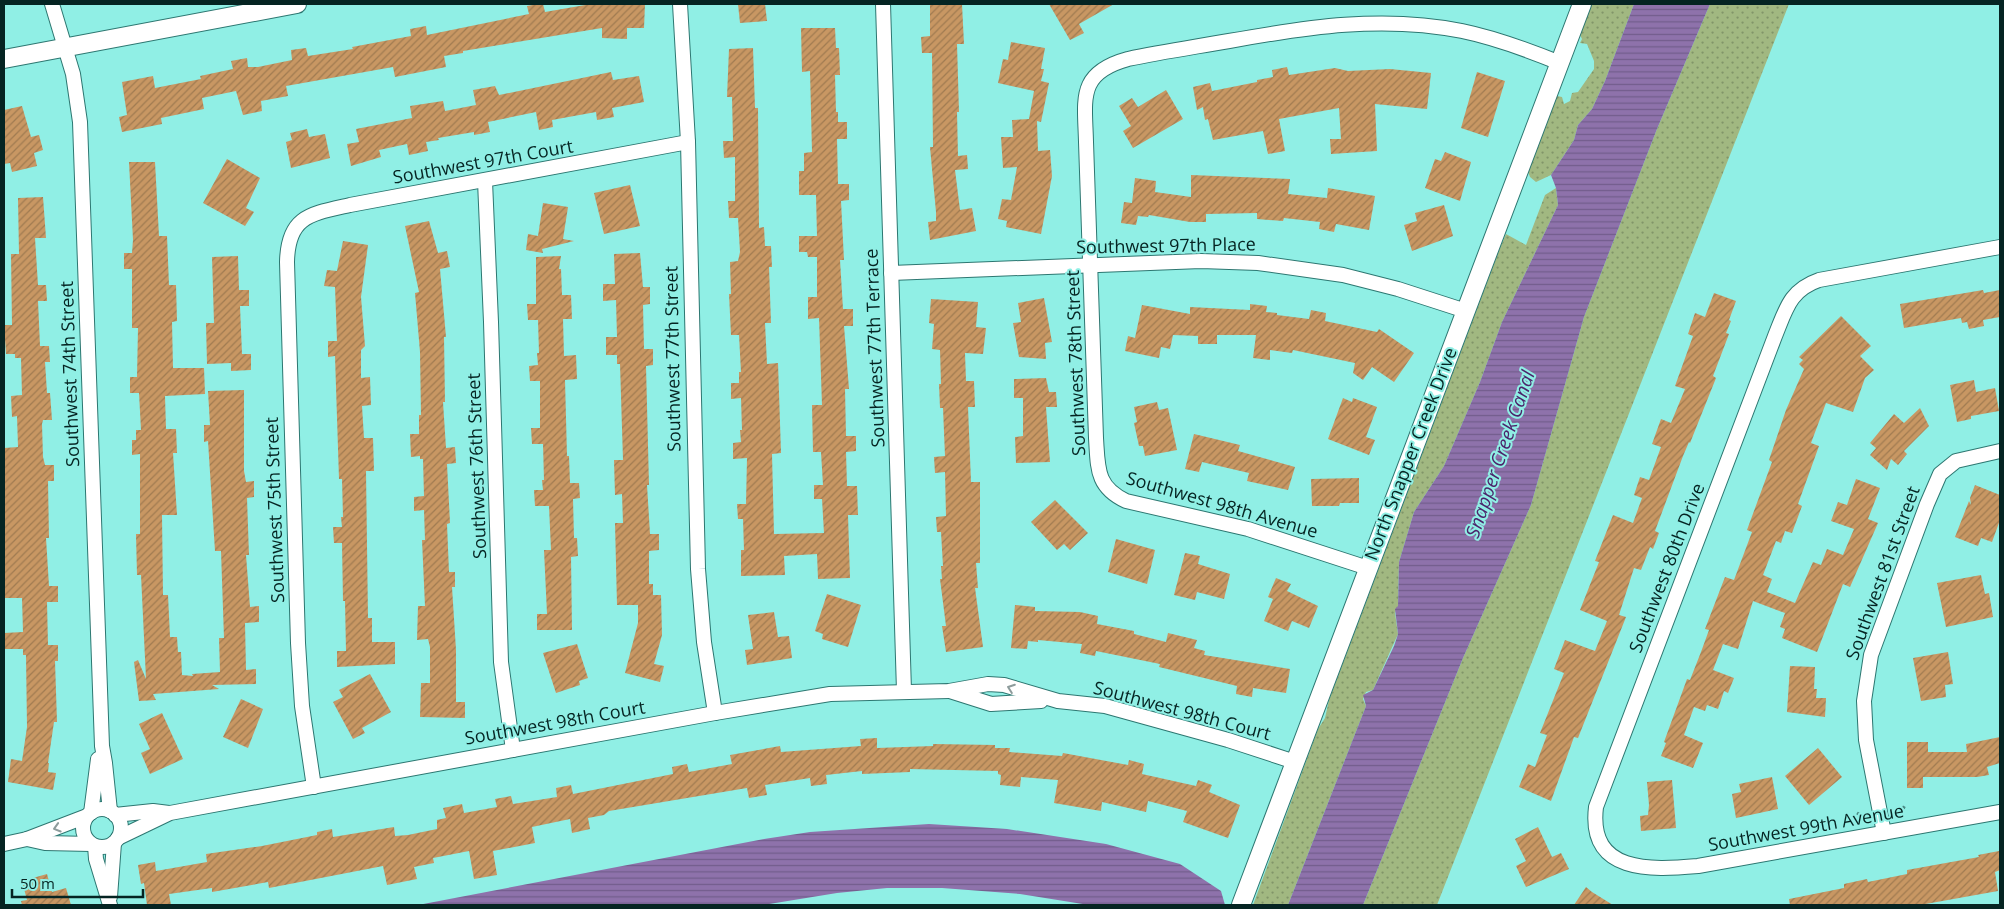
<svg xmlns="http://www.w3.org/2000/svg" width="2004" height="909" viewBox="0 0 2004 909" font-family="'Open Sans',sans-serif">
	<style>
		.green { fill: url(#green-dots) }
		.water { fill: url(#water-rules) }
		.building { fill: url(#building-hatch) }
		.lines { fill: none; stroke-linecap: round; stroke-linejoin: round }
		.minor-casing { stroke: #2d7771; stroke-width: 16 }
		.tertiary-casing { stroke: #2d7771; stroke-width: 20 }
		.path { stroke: #4a8983; stroke-width: 3; stroke-dasharray: 2.5 2.5; stroke-linecap: butt }
		.minor { stroke: #fff; stroke-width: 14 }
		.tertiary { stroke: #fff; stroke-width: 18 }
		.oneway { stroke: #8e9c9c }
		.labels { text-anchor: middle; stroke-width: 4; stroke-linejoin: round; paint-order: stroke }
		.street-label { font-size: 18px; fill: #052422; stroke: #90efe5 }
		.water-label { font-size: 19px; font-style: italic; fill: #4c256b; stroke: #90efe5 }
	</style>
	<defs>
		<pattern id="green-dots" width="8" height="8" patternUnits="userSpaceOnUse" patternTransform="scale(1.25)"><rect width="8" height="8" fill="#a1b881"/><path d="M2 2h.1M6 6h.1" fill="none" stroke="#819569" stroke-width="1.8" stroke-linecap="round"/></pattern>
		<pattern id="water-rules" width="6" height="5" patternUnits="userSpaceOnUse" patternTransform="scale(1.25)"><rect width="6" height="5" fill="#8e72ab"/><path d="M0 2.5h6" fill="none" stroke="#725d8b"/></pattern>
		<pattern id="building-hatch" width="6" height="6" patternUnits="userSpaceOnUse" patternTransform="scale(1.25)"><rect width="6" height="6" fill="#c89763"/><path d="M-1 1l2-2M0 6l6-6M5 7l2-2" fill="none" stroke="#a07b51"/></pattern>
	</defs>
	<rect width="100%" height="100%" fill="#90efe5"/>
	<g class="green">
		<path d="M1591,4H1634L1605,81L1592,109L1578,125L1574,140L1551,175L1536,182L1530,177L1528,172L1557,96L1562,97L1564,104L1570,101L1572,93L1578,92L1594,69V61L1587,44L1580,43L1582,39L1580,35Z"/>
		<path d="M1710,4H1789L1437,905H1363L1463,658L1531,505L1584,317L1657,129Z"/>
		<path d="M1556,188L1558,205L1502,322L1480,382L1444,466L1414,512L1399,562L1398,606L1395,613L1398,634L1373,690L1366,692L1363,699L1366,706L1288,905H1253L1318,729L1325,718L1329,700L1500,248L1506,234L1526,245L1545,195Z"/>
	</g>
	<g class="water">
		<path d="M1634,4H1710L1657,129L1584,317L1531,505L1463,658L1363,905H1288L1366,706L1363,695L1373,690L1394,646L1398,634L1395,609L1398,606L1399,562L1414,512L1444,466L1480,382L1502,322L1558,205L1556,188L1551,175L1574,140L1578,125L1592,109L1605,81Z"/>
		<path d="M929,824L1007,829L1106,844L1180,864L1221,891L1225,905H1089L1020,894L942,888H887L837,893L763,905H418L764,839L810,832Z"/>
	</g>
	<g class="building">
		<path d="M538,4H543L545,12L591,4H645L644,28H627V39L602,38V28L463,51V53L444,56L446,67L395,77L393,67L286,86L288,96L261,101L262,111L243,115L236,91L202,98L204,109L161,118L162,124L122,132L119,117L127,115L122,82L153,76L155,88L201,79L200,76L233,69L231,61L247,58L248,67H258L292,60L291,50L306,48L308,56L353,49L352,47L411,36L410,29L426,26L427,35L529,14L527,6Z"/>
		<path d="M738,4H765L767,21L740,23Z"/>
		<path d="M962,4L964,44H957L959,112H957L958,156L967,155L968,169L955,170L960,210L972,208L976,231L930,240L928,222L936,221V212L930,147H933L932,53H922L921,37L930,36V5Z"/>
		<path d="M1049,4H1114L1079,24L1084,33L1070,40Z"/>
		<path d="M801,28H835L836,48H839L840,75H835L836,112H838V122H847V139H837L838,184H849V200L841,201L844,260H840L843,309H853V326H844L849,389H845L846,436H856V451L846,452L847,486H857L858,515H848L850,578L818,579L817,554L784,556L785,575L741,576V550H744L743,519H738L737,504H746L747,458L733,459V443L741,442L740,430H742L741,398L731,399V383H739V372H741L739,335H731L729,294H731L730,262L738,261L740,252L738,218H729L728,201H735V157L724,158L723,141H733L732,97H727L729,49L753,48L755,108H758L759,228L764,227L765,246H771L772,267H769L771,323H765L767,364L778,363L781,453L772,454L774,534L824,533L822,499H814V485H823L821,452H813L812,405H822L819,318L808,319V297H817V257H808L807,252H799V236H817L816,195H799V171H804V153L812,152L810,71L802,72Z"/>
		<path d="M1011,42L1045,48L1041,69H1044L1041,81L1049,83L1041,122L1037,121L1038,151L1050,150L1052,176L1041,234L1006,227L1007,221L998,219L1002,199L1011,200L1017,167L1003,168L1001,137H1013L1012,120L1029,119L1034,91L998,83L1003,59L1008,60Z"/>
		<path d="M1287,67L1289,75L1335,68L1348,71L1390,69L1431,73L1427,109L1375,104L1377,151L1331,154L1330,139H1341L1339,108L1279,119L1285,151L1268,154L1263,131L1213,140L1208,119L1205,120L1203,107L1197,110L1193,87L1210,83L1212,91L1257,82V80L1273,77L1272,70Z"/>
		<path d="M611,72L613,80L639,76L644,102L612,108L614,117L597,120L596,112L552,120L553,127L539,130L536,112L488,122L490,132L474,135V132L438,138L439,140L426,142L428,151L409,155L407,144L379,150L381,157L351,166L347,144L359,142L356,129L412,118L410,106L443,101L445,111L476,105L473,90L495,86L499,95Z"/>
		<path d="M1477,72L1505,81L1488,137L1461,128Z"/>
		<path d="M1166,90L1183,119L1133,148L1123,131L1131,126L1119,106L1132,98L1138,107Z"/>
		<path d="M22,106L31,137L39,135L43,150L34,153L37,166L12,172L10,163L4,164V110Z"/>
		<path d="M307,129L309,137L325,134L330,158L291,168L286,142L292,140L290,133Z"/>
		<path d="M1445,152L1471,162L1460,201L1425,188L1435,159L1441,161Z"/>
		<path d="M227,159L260,178L246,208L254,212L245,226L203,203Z"/>
		<path d="M129,162H155L159,236H167L169,285H176L177,321L172,322L173,368H204L205,394L165,396L166,429H176L177,453H173L177,515H162L163,595H168L170,637H177L178,652H181L182,675L193,676L192,674L220,672L219,638H224L221,551H215L208,441L204,442V425H210L208,391L244,390V471L246,482L254,481V497L247,498L249,555H246L250,607L259,606V622L245,623L246,670L256,669V684L212,685L219,689L153,694L156,700L139,701L134,662L138,660L146,679L141,575H137L136,534H140V454L132,455V440H136V430H141L139,393H130V377H137L138,328H132V269H124V253H132L133,240Z"/>
		<path d="M1191,175L1290,179L1288,194L1327,198L1328,188L1375,196L1369,230L1336,224L1334,232L1319,229L1320,222L1284,218L1283,221L1257,219V213L1206,214V222H1190L1149,215L1148,217L1138,216L1136,225L1121,223L1124,202L1132,203L1135,178L1156,181L1155,192L1191,197Z"/>
		<path d="M630,185L640,226L604,234L594,193Z"/>
		<path d="M43,197L46,238H35L38,285H46L47,301H38L40,346H49L50,362H45L47,393H50L52,420H43L42,424L43,457L45,465H54V481H48L49,538H46L49,586H58V602H47L48,645H58V661H55L57,722H54L48,763H49L48,772L56,773L53,790L8,782L11,759L22,761L27,727L26,655H23V649H4V633L23,632L22,598H4V448L18,447L17,416L12,417L11,396L22,395L21,358H15V354H6L4,325H12L11,254H19L18,198Z"/>
		<path d="M543,203L568,207L563,239L574,241L542,249L543,253L526,250L528,234L538,236Z"/>
		<path d="M1444,205L1453,236L1412,251L1404,225L1417,221L1415,213Z"/>
		<path d="M429,221L438,253L447,251L450,267L440,269L446,337H444L445,402H443L446,448L455,447L456,463L447,464L450,523L447,524L449,572H455V587H452L456,650V702H465V718L420,717L421,683H430V647L428,639L417,640L418,606H425L422,540H425L424,510L414,511V497L424,496L423,459H420V456L411,457L410,434H419V415H421L420,352L415,293L419,292L405,226Z"/>
		<path d="M343,241L368,245L361,297L365,346L361,350V378L370,377L371,405L362,406L364,438H373L374,471H366L368,618H372V642H395V664L337,667V651H346L345,601H343L342,543H334L333,527H342L341,517H343L342,479H339L335,356L328,357V341H337L335,287L324,286L327,270L337,271Z"/>
		<path d="M640,253L643,287H650V304L643,305L644,349H653V365L646,366L649,485H647L650,534H659V550L649,551V584H653V595H661L662,635L654,664L664,666L660,682L625,673L638,623V605H617L615,523H623L622,494L615,495L614,460H623L620,364H617V355H606V337H617L616,300L603,301V284H615L614,254Z"/>
		<path d="M238,256L239,290H249V306H240L242,354H251V370L231,371V363L207,364L206,323H214L212,257Z"/>
		<path d="M561,256L559,269H561L562,295H571L572,319H563L564,356L576,355L577,379L565,380L567,456H569L570,483H579L580,498L573,499L574,538H577L578,556L571,557L572,630H537V614H547L544,550H551L549,506H535L534,490H543L542,480H544L543,444H532L531,428H540V381H530L529,366L538,365L537,353H539L538,320H528L527,304H536V257Z"/>
		<path d="M1983,290L1984,293L2000,290V317L1983,320L1984,326L1969,329L1967,322L1962,323L1961,318L1904,328L1900,304Z"/>
		<path d="M1714,293L1736,301L1729,320L1731,321L1726,333L1729,334L1713,376L1716,378L1690,443L1689,442L1683,456L1655,531L1659,533L1653,549L1650,547L1641,570L1634,568L1619,615L1626,617L1578,738L1574,737L1551,801L1519,787L1528,764L1535,767L1547,735L1540,733L1564,673L1554,669L1565,640L1595,651L1607,621L1580,610L1599,562L1595,561L1613,515L1633,523L1642,498L1634,495L1640,477L1649,480L1661,447L1652,444L1661,419L1671,423L1685,389L1675,386L1693,336L1688,334L1695,313L1705,317Z"/>
		<path d="M1044,298L1052,342L1045,343L1046,359L1019,357L1013,323L1021,322L1018,303Z"/>
		<path d="M931,299L978,302L976,327L986,328L983,354L965,353L966,381H974L975,407H968L971,482H980V563H976L978,588H975L983,647L946,652L942,626H946L940,579H942L941,566H943L941,532H937L936,517L946,516L945,472L935,473L934,457L945,456L943,408H940L939,384H941L940,350L932,349L934,324L929,323Z"/>
		<path d="M1250,304L1267,306L1266,312L1277,313V315L1309,319L1311,310L1326,313L1325,321L1377,332L1379,329L1414,353L1394,382L1372,367L1363,380L1353,373L1355,363L1293,350L1292,353L1270,350V360L1253,358L1256,335H1217V344H1198V336L1173,335L1170,349L1161,347L1159,358L1125,351L1128,336L1135,338L1142,305L1190,314V307L1250,310Z"/>
		<path d="M1841,316L1871,346L1860,356L1874,370L1865,378L1853,412L1826,403L1811,443L1819,446L1798,504L1802,506L1792,533L1785,531L1781,543L1776,541L1763,575L1772,579L1767,592L1795,603L1813,562L1821,565L1827,549L1843,555L1854,529L1831,521L1838,502L1847,505L1856,479L1880,488L1868,519L1878,523L1850,587L1843,584L1817,652L1782,638L1785,629L1780,627L1785,613L1753,601L1738,649L1723,644L1713,670L1734,678L1728,693L1724,691L1718,709L1707,705L1705,711L1694,707L1684,735L1703,743L1693,768L1661,756L1666,743L1664,742L1687,679L1690,680L1701,652L1709,630L1705,629L1725,577L1734,580L1752,532L1747,530L1772,462L1769,460L1786,410L1804,369L1799,364L1803,360L1799,357Z"/>
		<path d="M1046,378L1049,392H1056L1057,407H1046L1050,462L1016,463L1015,437L1023,436V398H1014V379Z"/>
		<path d="M1974,380L1976,392L1995,388L1999,411L1971,416V419L1957,422L1950,385Z"/>
		<path d="M1343,398L1352,402L1353,398L1377,407L1366,437L1375,440L1369,455L1328,439Z"/>
		<path d="M1157,402L1159,410L1168,408L1177,450L1145,456L1143,446H1139L1134,423L1137,422L1134,407Z"/>
		<path d="M1920,408L1929,426L1904,451L1907,454L1898,465L1891,459L1887,470L1870,455L1876,448L1870,443L1894,414L1904,423Z"/>
		<path d="M1194,434L1240,445L1238,451L1295,467L1288,490L1247,481L1249,473L1202,462L1199,472L1185,469Z"/>
		<path d="M1359,478V503H1340L1339,506H1312L1311,479Z"/>
		<path d="M1975,485L2000,495V520L1992,542L1981,538L1978,546L1955,537L1969,501L1971,505L1970,498Z"/>
		<path d="M1055,500L1088,533L1070,550L1064,544L1057,550L1031,522Z"/>
		<path d="M1116,539L1155,550L1147,584L1108,572Z"/>
		<path d="M1185,553L1200,556L1198,564L1230,574L1224,599L1197,592L1195,600L1174,595Z"/>
		<path d="M1981,575L1985,594L1989,593L1993,617L1946,627L1937,583Z"/>
		<path d="M1276,578L1291,584L1287,591L1318,606L1309,628L1292,621L1288,631L1264,621L1273,599L1268,597Z"/>
		<path d="M827,594L861,605L848,647L822,639L823,634L815,631Z"/>
		<path d="M1015,605L1035,607V611L1080,612L1098,616L1097,624L1134,631V634L1166,642L1168,633L1197,640L1194,648L1205,651L1204,655L1290,669L1286,693L1253,688L1252,697L1236,694L1237,686L1159,667L1160,664L1096,651L1095,656L1080,653L1082,644L1038,640V642L1028,641L1027,649L1011,648Z"/>
		<path d="M774,612L778,637L789,636L792,658L747,665L745,650L753,649L748,615Z"/>
		<path d="M577,644L588,678L579,681L580,685L556,693L543,653Z"/>
		<path d="M1948,652L1953,684L1945,685L1946,697L1921,701L1913,658Z"/>
		<path d="M1790,666L1815,667L1814,689H1817L1816,698H1826L1825,717L1787,712Z"/>
		<path d="M370,674L391,712L362,728L365,733L353,739L333,702L343,697L339,690Z"/>
		<path d="M241,699L263,709L248,748L223,737Z"/>
		<path d="M162,713L183,759L150,774L141,753L150,749L139,724Z"/>
		<path d="M2000,737V763L1987,767L1989,775L1977,777H1923V788H1907V742H1928V752H1967L1966,744Z"/>
		<path d="M877,738V748L933,746V744L995,745V748H1010L1009,752L1062,756L1063,753L1128,765L1129,760L1144,764L1142,774L1196,786L1198,780L1212,785L1209,792L1240,805L1228,838L1183,822L1187,811L1148,801L1146,812L1102,802L1101,811L1054,803L1058,780L1021,777L1020,787L1000,785L1001,775L998,774V771L910,769V772L862,774V771L826,775L827,784L811,786L810,778L765,785L767,795L749,798L747,788L609,811L604,815L588,818L590,829L572,833L570,819L532,827L535,843L493,851L497,875L474,879L469,851L433,858L434,863L414,867L417,879L387,885L383,866L269,888L268,882L212,892V888L169,894L171,905H147L144,883L141,884L138,865L155,862L156,871L207,862L206,854L262,846L317,835V832L332,829L333,837L394,827L395,836L408,835L437,829V820L446,818L443,808L453,806L462,804L464,813L497,807L495,799L511,796L513,804L557,797L556,788L571,785L573,794L673,774L672,767L687,764L689,772L732,764L730,755L780,746L781,752L861,746L860,739Z"/>
		<path d="M1818,748L1842,777L1809,805L1785,776Z"/>
		<path d="M1772,777L1778,809L1736,818L1732,794L1741,792L1739,784Z"/>
		<path d="M1672,780L1676,828L1641,831L1640,816L1648,815L1649,805L1647,782Z"/>
		<path d="M1538,827L1552,857L1561,853L1569,869L1526,887L1516,866L1526,861L1515,839Z"/>
		<path d="M1999,851L2000,870L1995,872L1998,891L1920,905H1790L1789,899L1844,888V884L1867,879L1868,882L1907,874V870L1979,857L1978,855Z"/>
		<path d="M47,874L52,892L66,888L71,905H22L21,901L27,900L22,881Z"/>
		<path d="M1586,887L1592,892L1613,905H1574Z"/>
	</g>
	<g class="lines">
		<defs>
			<g id="minor">
				<path d="M52,4L73,74L80,122L102,746L105,763L110,811"/>
				<path d="M680,4L688,142L698,569L704,642L715,713"/>
				<path d="M883,4L904,691"/>
				<path d="M485,181L491,322L501,662L513,750"/>
				<path d="M2000,247L1819,280C1790,290 1786,309 1775,336L1596,807C1588,874 1651,870 1698,866L2000,812"/>
				<path d="M891,273L1201,261L1258,263L1343,275L1398,289L1466,311"/>
				<path d="M1368,568L1248,529L1126,501C1096,487 1098,468 1096,438L1086,142C1085,99 1077,73 1128,59C1161,52 1195,47 1229,41C1307,27 1383,15 1462,31C1496,38 1528,50 1560,63"/>
				<path d="M950,691L991,704L1041,701"/>
				<path d="M314,787L302,706L298,643L287,262C288,216 310,214 350,205L688,142"/>
				<circle cx="102" cy="828" r="19"/>
				<path d="M91,813L98,759"/>
				<path d="M115,815L153,811L169,813"/>
				<path d="M1884,833L1866,740L1864,701L1871,655L1927,504L1940,474L1956,461L2000,451"/>
				<path d="M118,838L170,813L715,713L830,694L949,691L988,684L1004,685L1058,701L1105,706L1228,740L1295,762"/>
				<path d="M27,839L45,843L91,844"/>
				<path d="M4,844L27,839L87,816"/>
				<path d="M95,846L96,859L110,905"/>
				<path d="M110,897L114,843"/>
			</g>
			<g id="tertiary">
				<path d="M4,59L297,4"/>
				<path d="M1241,905L1582,4"/>
			</g>
		</defs>
		<use href="#minor" class="minor-casing"/>
		<use href="#tertiary" class="tertiary-casing"/>
		<g class="path">
			<path d="M1857,813L1867,819"/>
			<path d="M1901,813L1905,805"/>
		</g>
		<use href="#minor" class="minor"/>
		<use href="#tertiary" class="tertiary"/>
	</g>
	<defs><path id="oneway-chevron" d="M-2-3.5L2.5 0L-2 3.5" fill="none" stroke-width="1.6" stroke-linecap="round" stroke-linejoin="round" transform="scale(1.25)"/></defs>
	<g class="oneway">
		<use href="#oneway-chevron" transform="translate(1011 688) rotate(-160)"/>
		<use href="#oneway-chevron" transform="translate(57 828) rotate(163)"/>
	</g>
	<g class="labels">
		<g class="street-label">
			<text transform="translate(483 162) rotate(-10)" y="6">Southwest 97th Court</text>
			<text transform="translate(1166 246) rotate(-1)" y="6">Southwest 97th Place</text>
			<text transform="translate(875 348) rotate(-92)" y="6">Southwest 77th Terrace</text>
			<text transform="translate(673 359) rotate(-91)" y="6">Southwest 77th Street</text>
			<text transform="translate(1076 363) rotate(-92)" y="6">Southwest 78th Street</text>
			<text transform="translate(70 374) rotate(-92)" y="6">Southwest 74th Street</text>
			<text transform="translate(1411 454) rotate(-69)" y="6">North Snapper Creek Drive</text>
			<text transform="translate(477 466) rotate(-92)" y="6">Southwest 76th Street</text>
			<text transform="translate(1222 505) rotate(16)" y="6">Southwest 98th Avenue</text>
			<text transform="translate(275 510) rotate(-92)" y="6">Southwest 75th Street</text>
			<text transform="translate(1667 568) rotate(-69)" y="6">Southwest 80th Drive</text>
			<text transform="translate(1883 573) rotate(-70)" y="6">Southwest 81st Street</text>
			<text transform="translate(1182 711) rotate(15)" y="6">Southwest 98th Court</text>
			<text transform="translate(555 723) rotate(-10)" y="6">Southwest 98th Court</text>
			<text transform="translate(1806 828) rotate(-10)" y="6">Southwest 99th Avenue</text>
		</g>
		<g class="water-label">
			<text transform="translate(1500 454) rotate(-71)" y="7">Snapper Creek Canal</text>
		</g>
	</g>
	<rect width="2004" height="909" fill="none" stroke="#052422" stroke-width="10"/>
	<path d="M12 889v8h131v-8" fill="none" stroke="#052422" stroke-width="2.5"/>
	<text x="20" y="889" font-size="15" fill="#052422" stroke="#90efe5" stroke-width="4" paint-order="stroke">50 m</text>
</svg>
